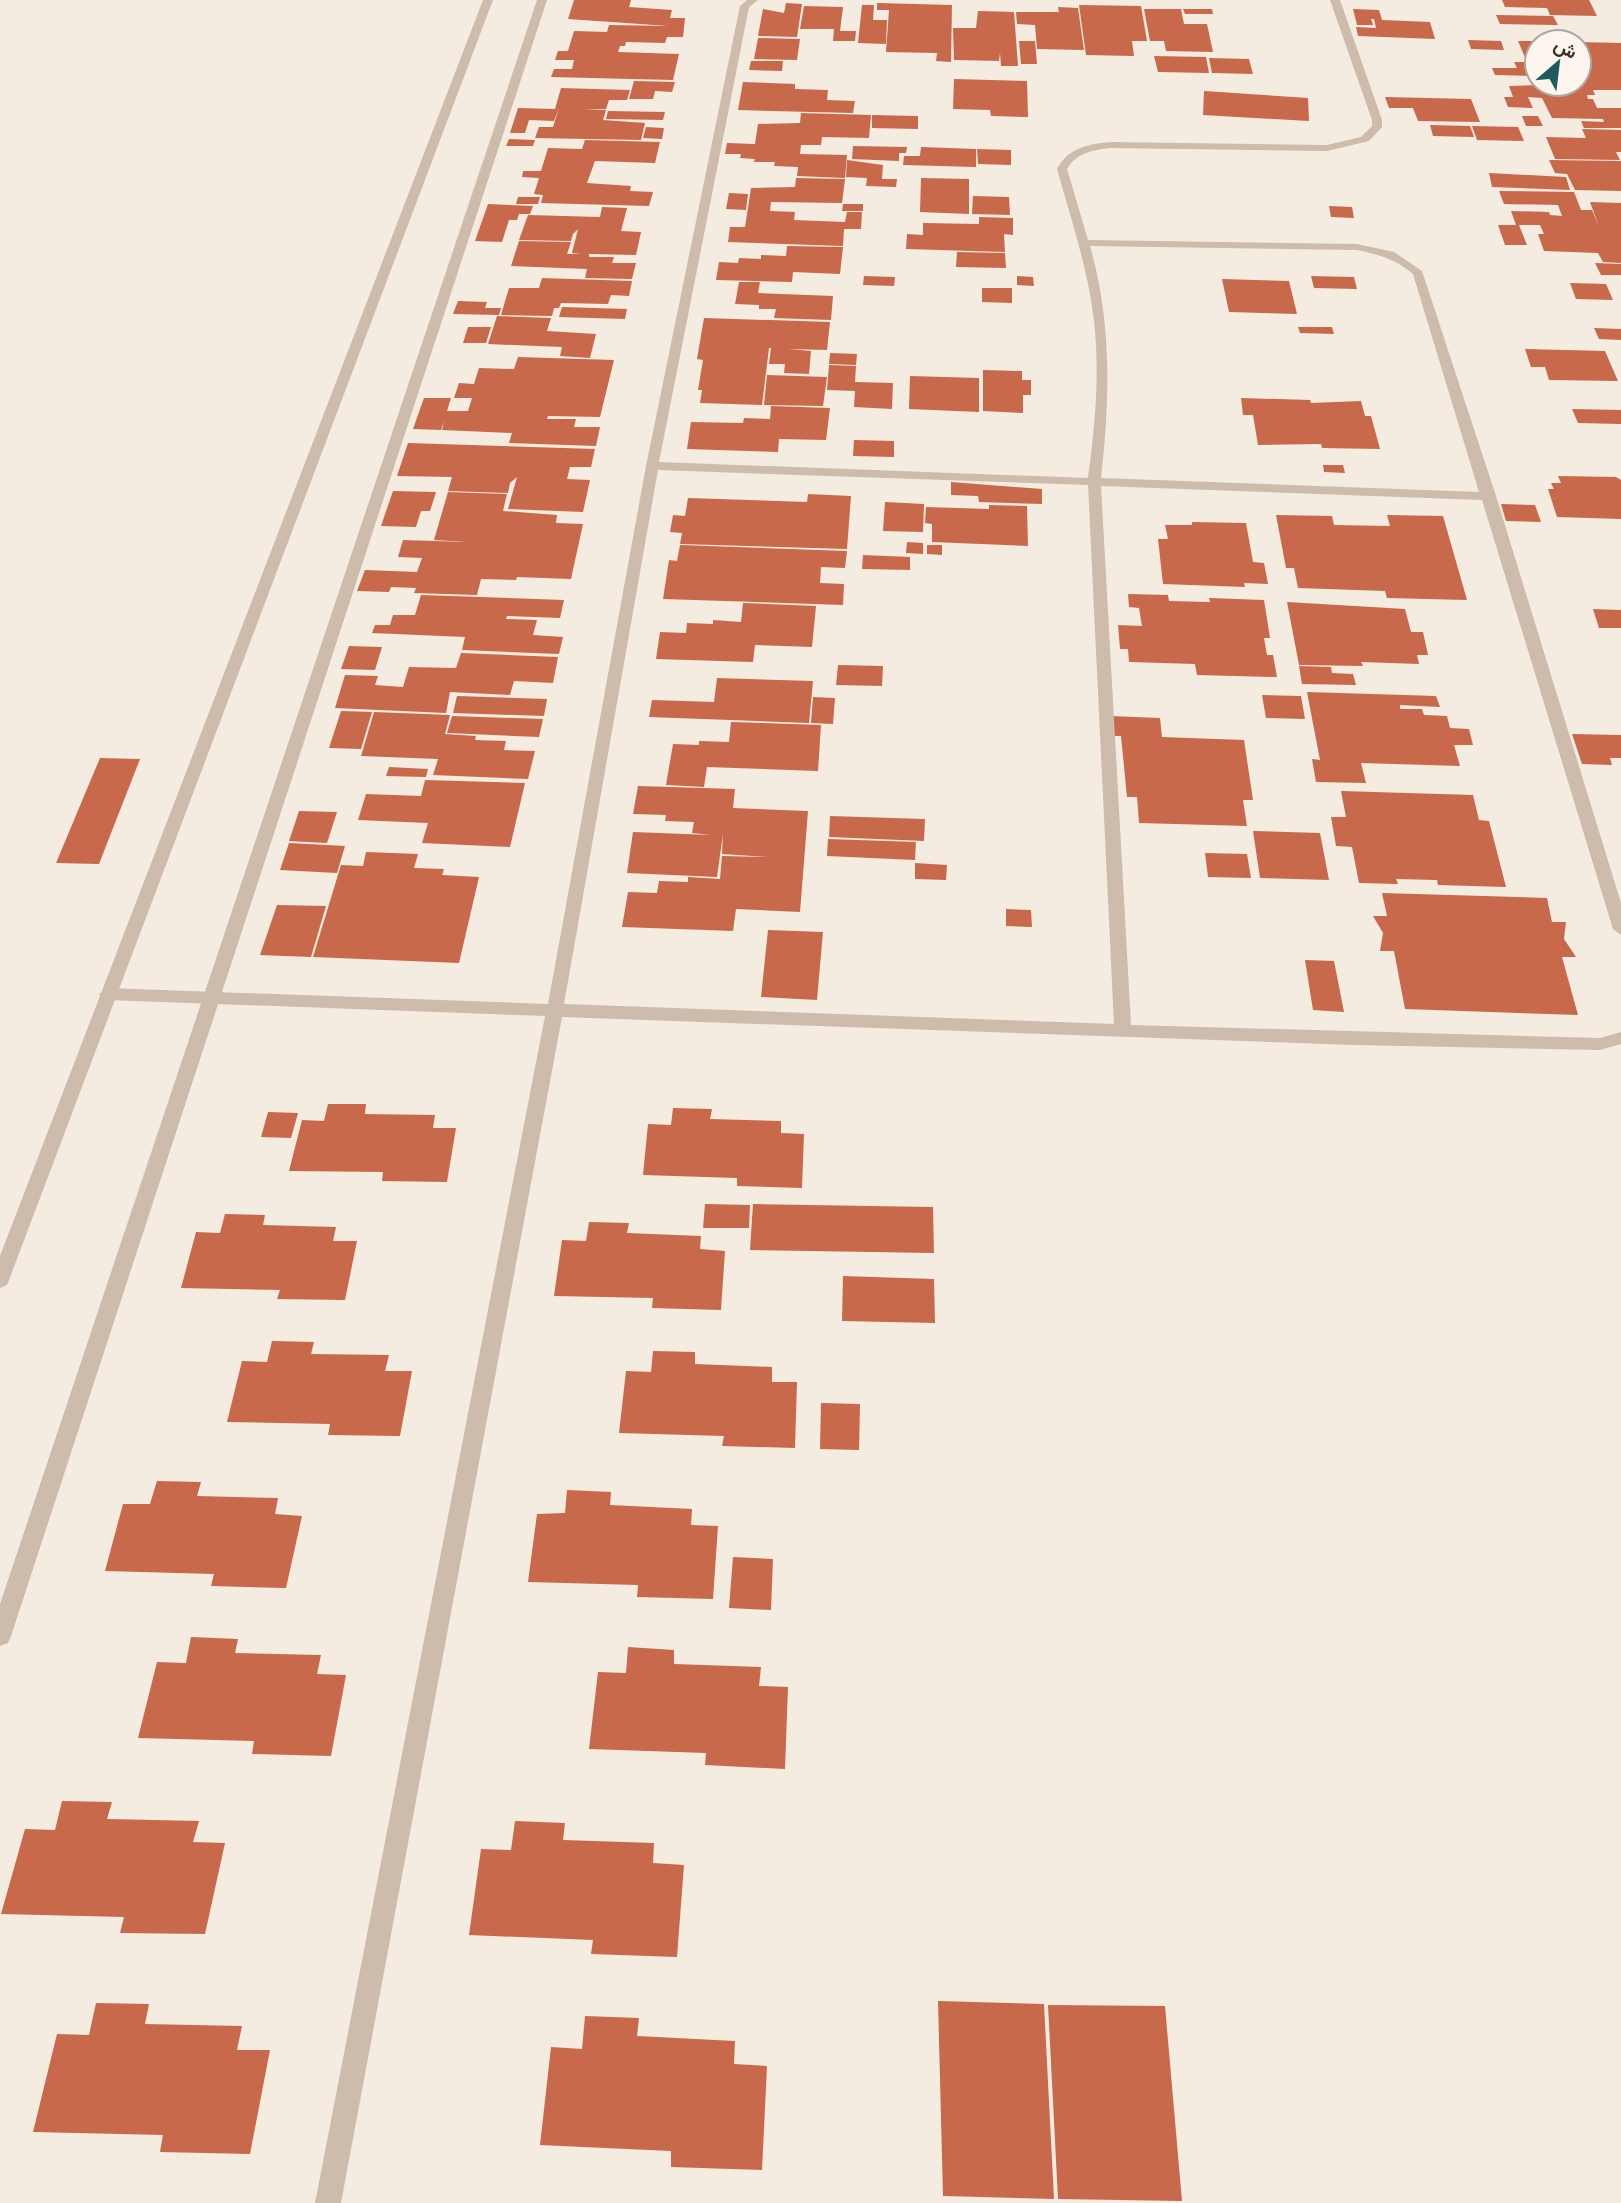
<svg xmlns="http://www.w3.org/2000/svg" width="1621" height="2203" viewBox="0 0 1621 2203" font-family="'DM Sans',Vazirmatn,sans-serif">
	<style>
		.building { fill: #c8694b }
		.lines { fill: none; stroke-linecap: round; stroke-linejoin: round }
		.minor { fill: #cdbbac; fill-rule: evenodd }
		.tertiary { fill: #cdbbac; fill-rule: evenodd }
	</style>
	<rect width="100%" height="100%" fill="#f4ebe1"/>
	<g class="building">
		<path d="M574,0H631L629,7L672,10L670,18H685L683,37H667L665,43L626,42L625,46H620L618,52L679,54L673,80L551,77L554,69H572L574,60H555L558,51H568L574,31L607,32L609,25L669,26L568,19Z"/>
		<path d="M1502,0H1589L1597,16L1550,15L1547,8L1505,7Z"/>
		<path d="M786,3L802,4L797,37L758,36L763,9L784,13Z"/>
		<path d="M877,3L952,5L951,62L936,61L937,53L886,52L889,10H877Z"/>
		<path d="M862,5H874L873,20H887L886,44L858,43Z"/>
		<path d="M1079,5L1141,6L1147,41H1132L1134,56L1086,55Z"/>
		<path d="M804,6L843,7L840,31H856L855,41H833L834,29H800Z"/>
		<path d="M1058,7L1078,8L1084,50L1037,49L1035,25L1017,24L1016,12H1059Z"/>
		<path d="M1144,9H1181L1184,24H1207L1213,52L1166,51L1164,41H1150Z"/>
		<path d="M1183,9H1212L1213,14H1185Z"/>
		<path d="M1353,9L1379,10L1382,20L1430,22L1435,39L1358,36L1356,27L1376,28L1374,19H1371L1373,25H1357Z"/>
		<path d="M978,11L1014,12L1018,66H1001L1000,53L999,61L954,60L953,28H976Z"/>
		<path d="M1496,15L1553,16L1558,25L1500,24Z"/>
		<path d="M758,38L800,39L797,60L754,59Z"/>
		<path d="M1468,40L1501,41L1504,50L1471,49Z"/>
		<path d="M1019,41H1035L1037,64H1021Z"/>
		<path d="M1518,41H1537V76L1495,75L1492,68H1517L1514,62H1527Z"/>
		<path d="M1579,42L1621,43V90H1593L1595,95H1587L1588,99H1593L1597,108H1621V128H1584L1581,121L1604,122L1603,119L1552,118L1542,98L1528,97L1533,108L1508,107L1504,97H1513L1509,86L1579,84Z"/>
		<path d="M1154,56L1206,57L1209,73L1158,72Z"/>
		<path d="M1209,58L1249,59L1253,74L1212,73Z"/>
		<path d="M751,61H783L782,71L749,70Z"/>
		<path d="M954,79L1027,81L1028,117L991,116L990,110L953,109Z"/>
		<path d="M634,81L675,82L672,92L655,91L653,99H629Z"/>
		<path d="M743,82L795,84V89L828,90L827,100L855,101L853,113L738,110Z"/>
		<path d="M561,88L630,90L627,100H609L606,109L583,110H606L603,120L645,123L641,140L535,138L539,127H553L559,108L554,121L529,120L525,133H510L518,108L555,109Z"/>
		<path d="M1204,91L1308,98L1309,121L1203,115Z"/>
		<path d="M1385,97L1471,99L1480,122L1418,121L1413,108H1389Z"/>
		<path d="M608,111L665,112L663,120L606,119Z"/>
		<path d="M801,113L871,115L869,138L822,137L821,145H801L800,154L847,155L845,178L797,176L798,167L774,166L775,162H754L755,159L740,158L741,154H725L727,143L755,144L758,124L800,123Z"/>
		<path d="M872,115L918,116V129L872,128Z"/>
		<path d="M1522,116H1538L1543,126H1526Z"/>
		<path d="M1430,125L1470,126L1474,137L1433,136Z"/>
		<path d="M1472,126L1518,127L1524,141L1477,140Z"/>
		<path d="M646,127L664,128L662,139L643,138Z"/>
		<path d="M1582,129L1621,130V152H1616L1620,160L1555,159L1546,137L1586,138Z"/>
		<path d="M509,139L535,140L533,146H506Z"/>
		<path d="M585,140L660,142L655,163L595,161L587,183L631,186L630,191L653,192L649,206L541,203L543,195L534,194L539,178L522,177L523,171H541L548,148L582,149Z"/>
		<path d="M853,146L907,147L906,153H899V161L852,159Z"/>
		<path d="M921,147L976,149V167L903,165L904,156H920Z"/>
		<path d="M977,149L1011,150V165L978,164Z"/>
		<path d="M847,160L883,165L882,179H897L896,187L866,186L867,178L846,177Z"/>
		<path d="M1549,160L1621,161V191L1575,190L1567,174L1555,173Z"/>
		<path d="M1489,173L1566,177L1570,190L1492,187Z"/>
		<path d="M796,178L845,179L842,203L771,202L770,211L795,212L794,220L845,222L847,212H862L861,229H844L843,246L728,242L730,227H745L751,188L795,187Z"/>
		<path d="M921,178L969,179V214L920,212Z"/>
		<path d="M1499,191L1574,192L1581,210H1592L1599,227L1590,202L1621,203V263L1603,262L1598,253L1544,251L1538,234H1544L1540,225H1519L1527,245H1505L1498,225H1516L1511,211L1549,212L1550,215L1562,216L1558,205L1504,204Z"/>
		<path d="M729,193L748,194L746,210L726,209Z"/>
		<path d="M973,196L1009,197L1010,215L972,214Z"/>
		<path d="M518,197H540L538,204H516Z"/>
		<path d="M488,204L533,206L530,214H519L517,220H509L502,242L475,241Z"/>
		<path d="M843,204H863V211H842Z"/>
		<path d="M1329,206L1352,207L1354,218L1331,217Z"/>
		<path d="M602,207L627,208L621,231L641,232L636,255L589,254V257H614L612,263H636L632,279L585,278L587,269L511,266L519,241L571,242L567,254H581L572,253L578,229L573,234L571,241L519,240L528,215L600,217Z"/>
		<path d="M979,217L1013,218V235L1004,234L1005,252L906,249L907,234L923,235V223L979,224Z"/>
		<path d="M787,246L843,247L840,274L793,272L792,282L716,280L719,262L738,263L739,258L761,259V255L786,256Z"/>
		<path d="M957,252L1005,253L1006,268L956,267Z"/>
		<path d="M1595,263L1621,264V275H1601Z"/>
		<path d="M864,276L895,277L894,286L863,285Z"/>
		<path d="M1017,276L1033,277L1034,286L1017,285Z"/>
		<path d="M1311,276L1354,277L1357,289L1314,288Z"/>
		<path d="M542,278L632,281L629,296L611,295L608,304L561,303L559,308H554L552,316L501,315L509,288H539Z"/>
		<path d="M1222,279L1289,281L1297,314L1229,312Z"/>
		<path d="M739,282H760L758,293L833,296L831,320L774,318L776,309H759V305L735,304Z"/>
		<path d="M1570,283L1606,284L1613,300L1576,299Z"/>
		<path d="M982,288H1012V303L982,302Z"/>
		<path d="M458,301L487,302L485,308H501L499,315L453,314Z"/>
		<path d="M562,307L627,309L625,319L559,317Z"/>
		<path d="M497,316L551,318L547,331L596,334L590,358L560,356L562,347L488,344Z"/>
		<path d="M704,318L830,322L827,350L788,349L811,351L809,374L784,373L785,364H769L771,348H769L762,405L700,403L702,390H698L703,360L697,359Z"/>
		<path d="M468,327H491L486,343H463Z"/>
		<path d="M1298,327H1332L1334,334L1300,333Z"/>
		<path d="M1594,328L1621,329V340L1599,339Z"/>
		<path d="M1525,349L1605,351L1618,381L1549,380L1545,367H1531Z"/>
		<path d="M830,353L857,354L856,365L829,364Z"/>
		<path d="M518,357L614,360L600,417L548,416L547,419H576L574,427H600L596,446L509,443L512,433L442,430L444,421L441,430L413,429L424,398H451L447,411H468L472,398H454L459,383L474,384L479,368L514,369Z"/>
		<path d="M829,365L856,366L855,382L893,383L892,409L854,407L855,391L827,390Z"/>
		<path d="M983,370L1022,371V380H1031V395H1023V413L983,411Z"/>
		<path d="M767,375L827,377L823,406L764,405Z"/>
		<path d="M910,376L979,378V412L909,409Z"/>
		<path d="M1241,398L1310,400L1311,403L1361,401L1365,416H1371L1380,449L1322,448L1321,444L1258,445L1253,415H1243Z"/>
		<path d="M771,406L830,408L826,440L779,439L778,452L687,449L691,422L743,423L744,418L770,419Z"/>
		<path d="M1572,409L1621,410V424L1578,423Z"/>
		<path d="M854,440L894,441V457L853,456Z"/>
		<path d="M408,443L595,449L591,467H570L567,479L590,480L583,512L508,509L517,477L510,483L508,493L448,491L452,477L397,476Z"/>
		<path d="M1323,465H1343L1345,473L1324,472Z"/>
		<path d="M1558,476L1616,477L1621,480V519L1557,517L1548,489H1554L1551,483H1561Z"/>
		<path d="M951,482L1042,489V504L979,502L978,496L951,495Z"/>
		<path d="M393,491L436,492L430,511H421L416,527L381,526Z"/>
		<path d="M448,492L507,494L503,511L557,515L556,523L583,524L571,579L517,577L516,580L481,579L477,595L414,593L416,588L391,587L389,592L357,591L365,570L417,572L422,558L398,557L403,540L467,542L434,540Z"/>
		<path d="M808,494L851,496L847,549L680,544L682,533L670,532L673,515L685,516L688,498L807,502Z"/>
		<path d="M885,502L924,504L923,532L883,531Z"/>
		<path d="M1501,504L1535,505L1541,522L1506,521Z"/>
		<path d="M989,505L1027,506L1028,546L932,542V524L925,523L926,507L989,509Z"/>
		<path d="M1276,515L1332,516L1334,525L1390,526L1387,515L1443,516L1467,600L1387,598L1385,591L1298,588L1294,568H1286Z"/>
		<path d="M1192,522L1246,523L1253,562L1264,563L1268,584L1244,583L1245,587L1163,584L1158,539H1168L1165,525H1192Z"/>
		<path d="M907,542L923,543V554L906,553Z"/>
		<path d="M680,545L847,551L845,568L821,567L820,583L844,584L843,605L663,599L669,560L677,561Z"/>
		<path d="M927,545H942V555L927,554Z"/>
		<path d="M863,555L910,557V570L862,569Z"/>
		<path d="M1128,594L1168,595L1169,601L1210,602L1209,598L1264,600L1270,638H1264L1267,655H1273L1277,677L1197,675L1195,664L1129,662L1128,649H1120L1118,625L1142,626L1139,608L1129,607Z"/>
		<path d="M421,595L564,600L560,618L507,616L506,619L537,620L533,635L563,637L559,654L462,650L465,637L372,633L375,625H390L393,615H415Z"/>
		<path d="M1287,602L1405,609L1411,632H1423L1428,655H1417L1419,664L1361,662L1363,666L1299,665Z"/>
		<path d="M743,603L816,606L812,647L755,645L753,662L656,659L660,632L686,633L687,623L713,624V620L741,622Z"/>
		<path d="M1593,609L1621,610V628H1599Z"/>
		<path d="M349,646L382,647L375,670L341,669Z"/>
		<path d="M461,653L558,657L553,683L514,681L510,695L450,692L446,713L335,708L345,675L378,676L375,685L403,687L409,667L456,668Z"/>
		<path d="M838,665L883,666L882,686L836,685Z"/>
		<path d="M1299,666L1331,667L1332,673L1353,674L1356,685L1302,684Z"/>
		<path d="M717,678L813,681L809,723L649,717L652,700L714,702Z"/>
		<path d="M1307,692L1436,696L1440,707L1400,705V709H1422L1424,715L1447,716L1450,728L1469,729L1473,745H1454L1460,766L1361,763L1366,783L1316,782L1312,759L1320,760Z"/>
		<path d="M1262,695L1301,696L1305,719L1266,718Z"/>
		<path d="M457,696L547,699L544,716L453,713Z"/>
		<path d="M813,697L835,698L833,724L811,723Z"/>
		<path d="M341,711L372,712L361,749L329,748Z"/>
		<path d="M374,712L450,715L445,734L476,736L475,740L506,741L504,750L535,751L528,779L433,775L438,759L361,756Z"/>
		<path d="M452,716L543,719L539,737L447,733Z"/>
		<path d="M1109,716L1160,718L1162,737L1244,740L1253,800H1243L1247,826L1139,823L1137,797H1127L1121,736H1110Z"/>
		<path d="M731,722L821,725L818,771L707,767L704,787L666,785L673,744L699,745V741L729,742Z"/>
		<path d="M1572,734L1621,735V758H1610L1612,765L1582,764Z"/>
		<path d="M100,758L140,759L99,864L56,863Z"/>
		<path d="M389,767L428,769L426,777L386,776Z"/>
		<path d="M425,780L525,783L510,847L422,843L428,823L358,820L366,794L421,796Z"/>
		<path d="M638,786L735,789L733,808L808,811L800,912L736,909L733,931L622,927L628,892L657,893L659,881L688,882V877L720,879L722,856L769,857L722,854L723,834L717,877L627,873L633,832L711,835L692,833L694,822L665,821L666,815L633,814Z"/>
		<path d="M1341,791L1473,795L1479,820L1489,821L1506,887L1438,885L1437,880L1396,879L1398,884L1359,883L1352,847L1336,846L1331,817H1346Z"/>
		<path d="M299,811L337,812L327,843L289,841Z"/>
		<path d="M830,816L925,819L924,841L829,837Z"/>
		<path d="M1253,831L1320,833L1329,880L1260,878Z"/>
		<path d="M828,839L916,842L915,860L827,856Z"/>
		<path d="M289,843L345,846L337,873L280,870Z"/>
		<path d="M366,852L418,854L414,868L444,869L442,875L479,877L459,963L313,957L341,865L363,866Z"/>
		<path d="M1205,853L1247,854L1251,878L1208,877Z"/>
		<path d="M915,863L947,865L946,880L915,879Z"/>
		<path d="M1382,893L1547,898L1552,922H1566L1564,939L1576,957H1562L1578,1015L1405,1009L1394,951H1380L1383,933L1373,916H1387Z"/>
		<path d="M277,905L326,906L311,957L260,955Z"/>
		<path d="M1006,909L1031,910L1032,927L1006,926Z"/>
		<path d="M768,930L823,932L817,1000L761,997Z"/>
		<path d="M1305,960L1334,961L1344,1012L1313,1010Z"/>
		<path d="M328,1104H366L365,1114L435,1115L433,1128H456L447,1182L382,1181L383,1172L289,1171L302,1120L324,1121Z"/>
		<path d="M673,1108L712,1109L710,1119L781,1121V1133L804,1134L802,1188L737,1186V1178L643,1175L648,1124L671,1125Z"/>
		<path d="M268,1112L298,1113L291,1138L261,1137Z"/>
		<path d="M705,1204L750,1205L749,1228H703Z"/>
		<path d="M753,1204L933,1207L934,1253L750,1250Z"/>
		<path d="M225,1214L265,1215L263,1225L336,1227L333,1241H357L345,1300L277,1299L280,1290L181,1288L196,1232L220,1233Z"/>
		<path d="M589,1222L629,1223L627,1233L701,1236L700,1249L725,1251L721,1310L652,1308L653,1298L554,1296L562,1240L586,1241Z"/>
		<path d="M843,1276L934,1279L935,1323L842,1321Z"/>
		<path d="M272,1341L314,1342L311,1354L389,1355L385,1371H412L400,1436L328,1435L330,1424L227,1422L242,1361L267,1362Z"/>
		<path d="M653,1351L695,1352V1364L772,1367V1382H797L795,1448L722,1446L724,1436L619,1433L626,1371L651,1372Z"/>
		<path d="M821,1403L860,1404L859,1450L820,1449Z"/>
		<path d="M157,1481L201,1482L197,1496L278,1498L275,1514L302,1516L286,1588L211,1586L214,1574L105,1571L123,1504H150Z"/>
		<path d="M567,1490L611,1492L610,1505L692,1509L691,1525L718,1526L713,1599L637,1597L638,1585L528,1582L537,1514L565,1513Z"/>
		<path d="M733,1557L773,1559L771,1610L729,1608Z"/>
		<path d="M191,1637L238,1639L235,1653L321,1655L317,1674L346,1675L331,1756L252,1754L254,1741L138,1738L157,1662L186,1663Z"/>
		<path d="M628,1647L674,1650V1664L761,1667L759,1686L788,1687L785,1769L705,1765L706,1753L589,1749L598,1672L626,1673Z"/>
		<path d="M62,1801L112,1802L107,1819L199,1821L193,1842L225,1843L205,1934L120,1933L124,1917L1,1914L25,1829L55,1830Z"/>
		<path d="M515,1821L565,1823L563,1840L654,1843L653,1863L684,1865L677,1957L591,1954L593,1940L469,1935L481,1849L511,1850Z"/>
		<path d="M938,2001L1044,2004L1054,2199L943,2196Z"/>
		<path d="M96,2003L149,2004L145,2024L242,2026L237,2050H270L250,2154L160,2152L163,2135L33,2132L57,2034L89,2035Z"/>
		<path d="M1048,2005L1165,2006L1182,2201L1058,2199Z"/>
		<path d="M585,2016L639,2018L637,2036L735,2041L734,2064L767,2066L762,2170L671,2167V2151L540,2145L551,2047L582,2049Z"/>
	</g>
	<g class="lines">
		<path class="minor" d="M747,0H758L749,7L659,462L1088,478C1095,426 1100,374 1094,321C1088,269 1071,219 1057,169C1068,148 1088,144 1110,142L1327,145L1361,137L1372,126V120L1330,0H1340L1382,120V127L1369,141L1327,151L1110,148C1093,150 1076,153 1067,169L1088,240L1357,244L1394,252L1422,271L1496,496L1621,903V935L1613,929L1482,500L1101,486L1131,1025L1600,1038L1621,1032V1044L1600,1050L1354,1045L562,1017L341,2203H315L545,1016L107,1000L99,994L107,988L548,1004L646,466L740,6ZM1090,246L1357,250C1378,254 1397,260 1413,274L1479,492L1101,478C1110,399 1112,323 1090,246ZM658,470L1088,485L1114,1024L564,1004Z"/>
		<g class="tertiary">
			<path d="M483,0H493L9,1280L7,1285L0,1288V1256Z"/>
			<path d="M537,0H547L11,1636L8,1643L0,1646V1604Z"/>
		</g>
	</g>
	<g transform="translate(1558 63) rotate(28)"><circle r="33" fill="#fbf5ee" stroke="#aea6a0" stroke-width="2"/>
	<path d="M0-5L12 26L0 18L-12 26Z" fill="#1f5a5e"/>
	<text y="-10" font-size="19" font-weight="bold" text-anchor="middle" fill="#3b302b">ش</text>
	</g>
</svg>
